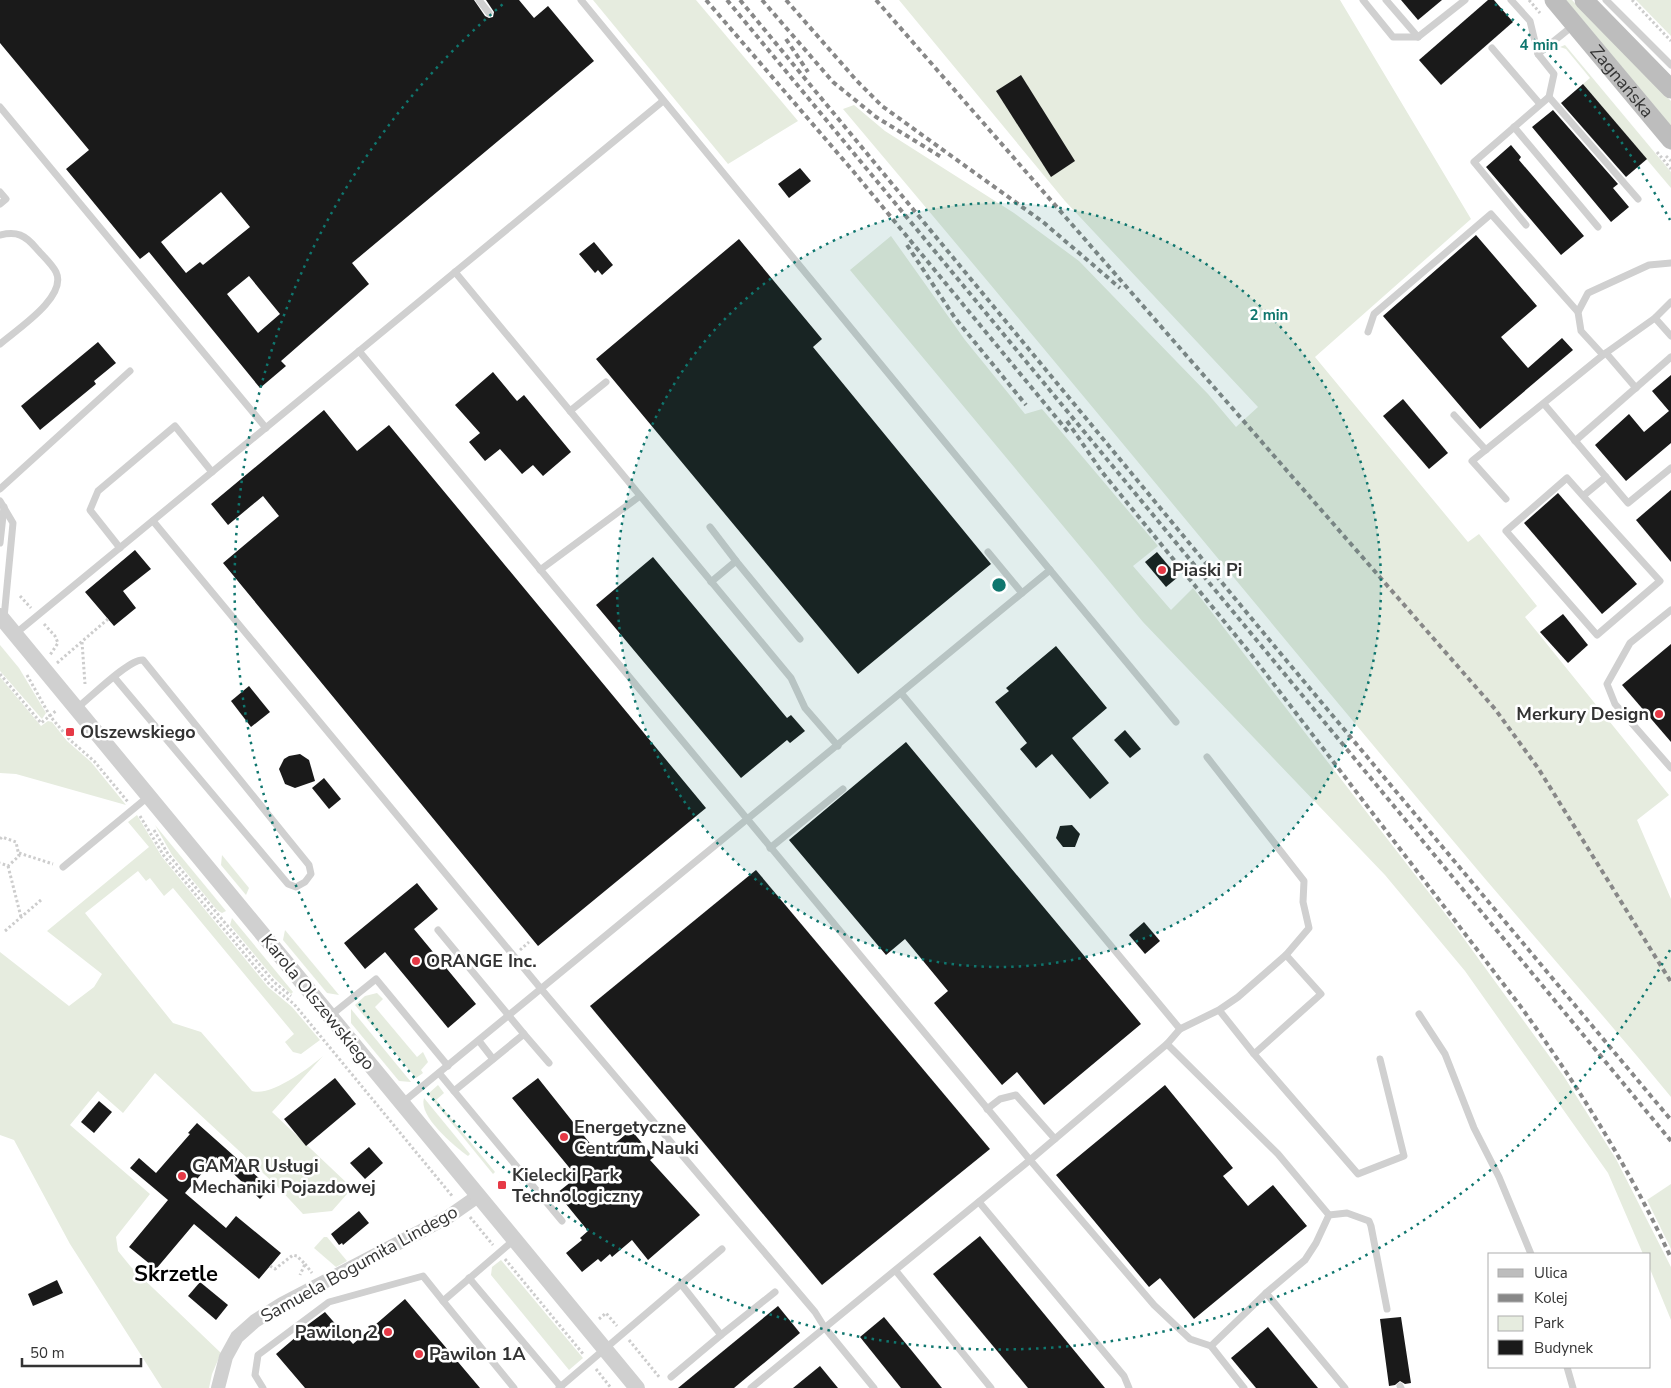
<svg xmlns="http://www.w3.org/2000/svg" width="1671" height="1388" viewBox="0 0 1671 1388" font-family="'Nunito Sans',sans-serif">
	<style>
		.green { fill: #e6ecdf }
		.building { fill: #1a1a1a; fill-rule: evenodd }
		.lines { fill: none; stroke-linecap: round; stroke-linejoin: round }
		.path { stroke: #cdcdcd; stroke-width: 3; stroke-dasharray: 2.5 2.5; stroke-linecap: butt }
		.service { stroke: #d0d0d0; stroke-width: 7 }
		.minor { stroke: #d0d0d0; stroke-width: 14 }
		.tertiary { stroke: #d0d0d0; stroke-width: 16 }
		.secondary { stroke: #bdbdbd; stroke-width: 19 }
		.rail { stroke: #888; stroke-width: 4; stroke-dasharray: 5 4; stroke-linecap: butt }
		.ring { fill: none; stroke: #0f766e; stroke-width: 2.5; stroke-dasharray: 2.5 5 }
		.poi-dot { fill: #e63946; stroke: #fff; stroke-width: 2 }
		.labels { text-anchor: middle; stroke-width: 5; stroke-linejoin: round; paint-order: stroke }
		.street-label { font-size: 18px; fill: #333; stroke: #fff }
		.poi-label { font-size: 18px; font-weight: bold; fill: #333; stroke: #fff; text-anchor: start }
		.district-label { font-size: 22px; font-weight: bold; fill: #000; stroke: #fff }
		.centre { fill: #0f766e; stroke: #fff; stroke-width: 2.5 }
		.ring-label { font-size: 15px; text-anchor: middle; font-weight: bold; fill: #0f766e; stroke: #fff; stroke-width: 5; stroke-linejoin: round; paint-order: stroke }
	</style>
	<rect width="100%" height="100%" fill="#fff"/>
	<g class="green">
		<path d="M593,0H696L798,121L728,164Z"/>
		<path d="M899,0H1340L1471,219L1315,357L1468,542L1479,534L1537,606L1525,617L1669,795L1637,820L1671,899V1097C1597,1007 1519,920 1444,830C1243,590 1045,348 843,109L854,105L885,131L1014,213L1079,261L1208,394L1236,427L1258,407L1065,201Z"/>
		<path d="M1566,0H1572L1671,101V126Z"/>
		<path d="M1636,0H1671V36Z"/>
		<path d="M1565,45L1671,172V188L1583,84L1590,78L1566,49L1560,47Z"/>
		<path d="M891,236L965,340L1025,414L1042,409L1158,546L1133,566L1171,610L1193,588L1454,925L1563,1075L1616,1159L1671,1267V1320L1650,1269V1254H1643L1608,1173L1465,971L1385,875L1143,622L850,270Z"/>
		<path d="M0,645L19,668L46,713L42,719L0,671Z"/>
		<path d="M0,677L41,726L48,721L52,722L67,741L91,762L126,805L16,774L0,773Z"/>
		<path d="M137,815L162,857L268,987L292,1007L320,1040L301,1054L293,1052L285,1042L294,1034L173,888L164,896L150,878L146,881L138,871L85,913L173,1023L201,1032L252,1091C271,1097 309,1068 323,1056L272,1112L349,1185L347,1194L332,1211L303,1214L277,1186L155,1073L123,1113L98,1091L70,1125L150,1194L116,1237L118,1251L131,1267L221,1353L212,1374L209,1388H162L70,1244L14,1140L0,1135V952L69,1006L94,987L102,974L47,931L149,847L128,822Z"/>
		<path d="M155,825L226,911L222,913L217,910L172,855Z"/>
		<path d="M222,855L249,888L246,895L221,865Z"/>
		<path d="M232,918L293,992L291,994L273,977L230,925Z"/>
		<path d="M285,930L339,995L327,993L283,940Z"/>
		<path d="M377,993L383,999L375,1007L417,1057L423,1052L428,1062L421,1070L423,1073L416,1078L355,1005L365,996Z"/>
		<path d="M351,1009L411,1082L399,1081L351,1023Z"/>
		<path d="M438,1085L444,1093L436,1100L495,1172L493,1174L428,1094Z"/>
		<path d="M424,1098L470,1154L468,1156C454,1146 418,1116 424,1098Z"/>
		<path d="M1671,1184V1249L1647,1200Z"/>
		<path d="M324,1237H327L347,1261L336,1267L314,1248Z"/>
		<path d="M501,1260L583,1358L569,1370L491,1275L492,1267Z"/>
	</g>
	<g class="building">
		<path d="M0,0H474L485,16L489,18L493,17L494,12L486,0H519L534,18L548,6L594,61L352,263L369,284L281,361L286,366L260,388L149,252L140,259L66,169L89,150L0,43ZM221,192L250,227L203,265L200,262L186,273L161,242ZM249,276L280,314L258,333L227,294Z"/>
		<path d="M1401,0H1442L1418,20Z"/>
		<path d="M1488,0H1494L1513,22L1441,85L1419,60Z"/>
		<path d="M1021,75L1075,161L1051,177L996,91Z"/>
		<path d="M1583,84L1647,159L1626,177L1561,103Z"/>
		<path d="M1553,110L1618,184L1613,188L1629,207L1611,222L1532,127Z"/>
		<path d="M1511,145L1521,157L1519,160L1584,236L1561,255L1486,167Z"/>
		<path d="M800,168L811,181L789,198L778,184Z"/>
		<path d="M1476,235L1537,306L1501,337L1528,368L1562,338L1573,350L1480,429L1383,316Z"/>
		<path d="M739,239L822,339L813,347L991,564L858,674L596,359Z"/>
		<path d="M594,242L613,265L602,275L598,270L595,273L579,254Z"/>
		<path d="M98,342L116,363L94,381L96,384L40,430L21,406Z"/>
		<path d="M493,372L517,401L524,395L571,452L543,476L533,465L522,474L500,449L485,461L469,442L480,433L455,405Z"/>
		<path d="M1671,375V443L1626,481L1595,445L1629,414L1644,432L1669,411L1652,391Z"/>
		<path d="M1403,399L1448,453L1429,469L1383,416Z"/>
		<path d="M324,410L357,451L389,425L706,808L538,946L223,563L279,516L263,496L228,525L211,504Z"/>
		<path d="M1671,490V562L1636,520Z"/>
		<path d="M1558,493L1637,584L1602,614L1524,523Z"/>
		<path d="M135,550L151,569L123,591L136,608L114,626L85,592Z"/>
		<path d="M1157,552L1178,577L1166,587L1145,562Z"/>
		<path d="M653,557L787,718L791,715L805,731L790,743L787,740L741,778L596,605Z"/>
		<path d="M1563,614L1588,645L1568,663L1540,632Z"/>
		<path d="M1671,644V742L1622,685Z"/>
		<path d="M1056,646L1107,708L1072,738L1109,783L1090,799L1052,754L1036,768L1020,749L1027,743L995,702L1009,691L1006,688Z"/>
		<path d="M249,686L270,712L251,727L231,701Z"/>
		<path d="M1125,730L1141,749L1130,758L1114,740Z"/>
		<path d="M906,742L1141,1024L1044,1105L1017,1072L1002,1085L934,1003L948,991L905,939L886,955L789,840Z"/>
		<path d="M300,754L309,760L315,781L295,788L285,784L279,769L284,759L289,756Z"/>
		<path d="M324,778L341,799L329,809L312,788Z"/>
		<path d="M1072,825L1080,834L1075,847H1063L1056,838L1060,826Z"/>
		<path d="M756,870L990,1149L822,1285L590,1006Z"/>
		<path d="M417,883L438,909L414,929L476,1004L448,1028L385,952L365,969L344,943Z"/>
		<path d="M1144,922L1160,941L1145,954L1129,935Z"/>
		<path d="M335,1078L356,1104L306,1146L284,1119Z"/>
		<path d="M538,1078L600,1156L631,1130L654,1157L650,1160L700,1215L648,1260L632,1240L612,1257L610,1254L601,1262L598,1259L582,1272L566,1253L582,1240L580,1238L588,1231L557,1193L577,1177L512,1098Z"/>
		<path d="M1165,1085L1233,1168L1223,1176L1248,1206L1273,1185L1307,1226L1194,1319L1160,1278L1149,1287L1056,1175Z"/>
		<path d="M99,1101L112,1112L94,1133L81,1122Z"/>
		<path d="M197,1123L270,1188L260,1199L216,1157L185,1193L226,1228L236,1216L281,1253L259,1279L194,1224L156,1269L129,1247L168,1200L130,1168L139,1158L156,1173L190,1134L188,1133Z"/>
		<path d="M369,1147L383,1163L365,1179L350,1163Z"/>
		<path d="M359,1211L369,1223L343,1245L342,1243L339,1245L331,1234Z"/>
		<path d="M980,1236L1105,1388H1028L933,1274Z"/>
		<path d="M57,1280L63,1293L33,1306L28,1294Z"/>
		<path d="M200,1282L228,1305L216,1320L188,1296Z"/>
		<path d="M405,1299L480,1388H305L276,1354L303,1331L302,1329L325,1312L353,1344Z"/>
		<path d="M778,1306L800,1333L734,1388H678Z"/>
		<path d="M884,1317L912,1351L942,1388H901L860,1337Z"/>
		<path d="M1401,1317L1411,1383L1405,1384L1400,1381L1395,1385L1389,1386L1380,1319Z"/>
		<path d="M1268,1327L1318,1388H1256L1231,1358Z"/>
		<path d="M820,1366L838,1388H793Z"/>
	</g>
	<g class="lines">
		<g class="path">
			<path d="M1529,0L1540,13"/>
			<path d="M1632,0L1671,41"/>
			<path d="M1657,152L1671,169"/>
			<path d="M1666,156L1671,161"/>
			<path d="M20,596L31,608"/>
			<path d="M44,624L55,636L58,643L50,655"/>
			<path d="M82,642L85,684"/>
			<path d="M57,663L108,619"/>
			<path d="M0,674L41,723L57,710"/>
			<path d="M27,675L50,716L70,740L94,761L128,802"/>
			<path d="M140,816L164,856L270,985L294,1004L453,1197"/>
			<path d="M154,830L168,854L274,982L291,996"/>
			<path d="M0,839L2,837L16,842L19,856L8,866L0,863"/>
			<path d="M19,853L53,864"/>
			<path d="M8,866L21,917"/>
			<path d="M5,931L41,900"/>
			<path d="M520,950L529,942"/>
			<path d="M470,1217L493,1245"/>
			<path d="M505,1259L584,1355"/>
			<path d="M305,1264L312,1273"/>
			<path d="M270,1266L275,1269L293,1255L297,1256L305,1264L300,1275"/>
			<path d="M599,1319L606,1313L617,1326"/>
			<path d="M629,1340L660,1378"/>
			<path d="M596,1369L611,1388"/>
		</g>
		<g class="service">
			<path d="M479,0L489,13"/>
			<path d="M1363,0L1393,37H1418"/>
			<path d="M1386,0L1418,37L1465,0"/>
			<path d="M1511,0L1530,21L1538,54"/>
			<path d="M1606,0L1671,65"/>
			<path d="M1575,24L1538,54L1554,74L1549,97L1638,199"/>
			<path d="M1492,48L1540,104"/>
			<path d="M0,107L266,428"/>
			<path d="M1514,127L1598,227"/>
			<path d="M0,192L6,199L0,204"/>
			<path d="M1526,225L1474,162L1549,97"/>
			<path d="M0,235C17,231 25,235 36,248C42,255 52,264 56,272C68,297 16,330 0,344"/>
			<path d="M455,272L791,678L805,708L838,746"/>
			<path d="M1655,318L1671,336"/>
			<path d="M1368,332L1374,314L1491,214L1578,312"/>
			<path d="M359,351L1030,1160L1154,1305L1190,1339L1211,1346L1244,1388"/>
			<path d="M1606,353L1636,388"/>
			<path d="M1603,355L1581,331L1578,312L1588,293L1649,265L1671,263"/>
			<path d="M1544,404L1628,503L1671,468"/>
			<path d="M570,411L606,382"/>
			<path d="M1454,415L1486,450"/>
			<path d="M1575,441L1671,357"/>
			<path d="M0,489L130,371"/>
			<path d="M1583,496L1567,478L1506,531L1597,635L1660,581L1583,496L1606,477"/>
			<path d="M1506,499L1472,461L1603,355L1655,318L1671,302"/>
			<path d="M0,501L13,523L4,618"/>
			<path d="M153,521L542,990L815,1312L825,1328L874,1388"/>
			<path d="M710,527L736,561"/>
			<path d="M0,543L4,507"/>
			<path d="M120,548L90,510L98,491L175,426L212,472"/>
			<path d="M988,552L1022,593"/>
			<path d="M540,570L640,496"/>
			<path d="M1050,570L1176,722"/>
			<path d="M711,582L736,561L800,639"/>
			<path d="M1671,610L1630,643L1607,684L1615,704L1671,768"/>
			<path d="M15,634L663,101"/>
			<path d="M77,708C90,698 130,658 143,660L309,865L311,874L305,882L296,887L288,884L114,677"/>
			<path d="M1207,757L1304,881L1303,902L1309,928L1286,955"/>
			<path d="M770,848L843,789"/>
			<path d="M63,867L149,796"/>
			<path d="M438,930L524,1034"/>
			<path d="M1419,1014L1445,1054L1474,1128L1499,1177L1531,1254"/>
			<path d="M330,1016L376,979L448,1066"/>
			<path d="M1180,1029L1219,1010L1238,997L1286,955L1321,994L1254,1054L1219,1010"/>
			<path d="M479,1041L493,1059"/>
			<path d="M1167,1044L1278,1154L1329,1215L1316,1243L1305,1260L1266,1293L1211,1346"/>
			<path d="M1254,1054L1358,1174L1404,1156L1380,1059"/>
			<path d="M439,1073L562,1221"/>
			<path d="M454,1091L524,1034L549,1063"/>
			<path d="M402,1103L1050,570L581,0"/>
			<path d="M987,1109L1000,1099L1016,1095L1055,1139"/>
			<path d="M979,1202L1124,1376L1129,1388"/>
			<path d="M1329,1215L1347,1213L1369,1221L1371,1226L1387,1309"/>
			<path d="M896,1271L991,1388"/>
			<path d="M469,1278L561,1387"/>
			<path d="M1266,1293L1345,1388"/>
			<path d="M721,1335L775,1292"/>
			<path d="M1567,1367L1573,1388"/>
			<path d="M671,1377L721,1335L681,1284"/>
			<path d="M1400,1386L1401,1388"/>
			<path d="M263,1388L255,1375L258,1355L329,1302L423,1276L443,1301"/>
			<path d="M514,1388L443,1301L514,1240"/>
			<path d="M559,1388L722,1249"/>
			<path d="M751,1388L1030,1160L1167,1044L1180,1029L901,693"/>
		</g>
		<path class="minor" d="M218,1388L226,1357L237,1337L255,1321L282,1304L448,1217L478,1196"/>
		<path class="tertiary" d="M0,616L637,1388"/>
		<g class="secondary">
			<path id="s1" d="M1554,0L1671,140"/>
			<path d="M1584,0L1671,89"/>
		</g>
		<g class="rail">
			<path d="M706,0L853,171L1069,433"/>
			<path d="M727,0L1671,1141"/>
			<path d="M740,0L1276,648L1671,1120"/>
			<path d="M762,0L833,82L876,117L943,158"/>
			<path d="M786,0L857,81L882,106L1043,222L1120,288"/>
			<path d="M876,0L1495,709L1538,768L1671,982"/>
			<path d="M786,39L808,72"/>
			<path d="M907,245L955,318L1026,405"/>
			<path d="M1067,421L1102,472L1250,653L1521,1007C1578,1086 1630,1169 1671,1258"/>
		</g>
	</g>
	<circle cx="999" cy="585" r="382" fill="#0f766e" fill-opacity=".12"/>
	<g class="ring">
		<circle cx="999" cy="585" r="382"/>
		<path d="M1670 950A764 764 0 1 1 503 4M1495 4A764 764 0 0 1 1670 220"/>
	</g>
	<g class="poi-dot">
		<circle cx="1162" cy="570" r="5"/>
		<circle cx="1659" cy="714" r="5"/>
		<rect x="65" y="727" width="10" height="10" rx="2.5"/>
		<circle cx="416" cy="961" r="5"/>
		<circle cx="564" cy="1137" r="5"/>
		<circle cx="182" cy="1176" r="5"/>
		<rect x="497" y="1180" width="10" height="10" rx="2.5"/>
		<circle cx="388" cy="1332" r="5"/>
		<circle cx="419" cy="1354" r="5"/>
	</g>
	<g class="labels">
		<g class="street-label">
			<text dy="6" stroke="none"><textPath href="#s1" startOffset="106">Zagnańska</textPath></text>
			<text transform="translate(318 1002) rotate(51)" y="6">Karola Olszewskiego</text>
			<text transform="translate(359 1264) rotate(-29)" y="6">Samuela Bogumiła Lindego</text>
		</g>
		<g class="poi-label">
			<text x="1172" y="576">Piaski Pi</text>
			<text x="1649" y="720" text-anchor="end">Merkury Design</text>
			<text x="80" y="738">Olszewskiego</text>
			<text x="426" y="967">ORANGE Inc.</text>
			<text x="574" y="1133">Energetyczne<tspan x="574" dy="21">Centrum Nauki</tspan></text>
			<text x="192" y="1172">GAMAR Usługi<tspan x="192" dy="21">Mechaniki Pojazdowej</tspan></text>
			<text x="512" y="1181">Kielecki Park<tspan x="512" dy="21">Technologiczny</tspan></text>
			<text x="378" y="1338" text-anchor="end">Pawilon 2</text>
			<text x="429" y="1360">Pawilon 1A</text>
		</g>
		<g class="district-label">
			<text x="176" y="1281">Skrzetle</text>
		</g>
	</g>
	<circle cx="999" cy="585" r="8" class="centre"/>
	<g class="ring-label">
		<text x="1539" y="50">4 min</text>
		<text x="1269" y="320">2 min</text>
	</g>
	<rect x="1488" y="1253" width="162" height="115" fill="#ffffff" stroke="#adadad"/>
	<rect x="1498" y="1269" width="25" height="8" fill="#bdbdbd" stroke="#adadad"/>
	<text x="1534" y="1278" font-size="15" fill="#333333">Ulica</text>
	<rect x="1498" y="1294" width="25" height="8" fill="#888888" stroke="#adadad"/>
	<text x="1534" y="1303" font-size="15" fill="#333333">Kolej</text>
	<rect x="1498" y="1316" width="25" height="15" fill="#e6ecdf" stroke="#adadad"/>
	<text x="1534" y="1328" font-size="15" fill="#333333">Park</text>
	<rect x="1498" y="1340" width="25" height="15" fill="#1a1a1a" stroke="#adadad"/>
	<text x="1534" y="1353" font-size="15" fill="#333333">Budynek</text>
	<path d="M22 1358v8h119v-8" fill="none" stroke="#333333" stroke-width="2.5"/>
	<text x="30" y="1358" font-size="15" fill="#333333" stroke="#ffffff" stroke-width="4" paint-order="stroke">50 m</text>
</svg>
